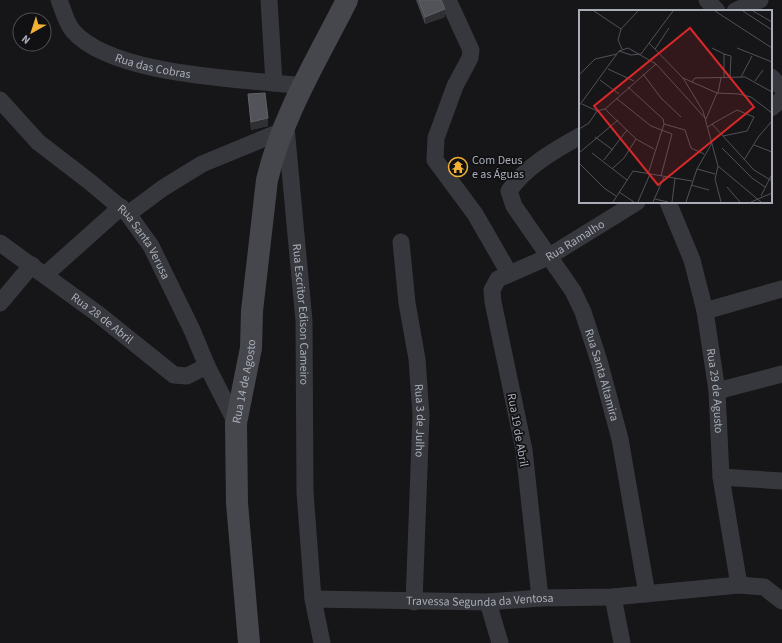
<svg xmlns="http://www.w3.org/2000/svg" width="782" height="643" viewBox="0 0 782 643" font-family="'Source Sans 3',sans-serif">
	<style>
		.lines { fill: none; stroke-linecap: round; stroke-linejoin: round }
		.street { stroke: #37383d; stroke-width: 17 }
		.secondary { stroke: #45474d; stroke-width: 22 }
		.wall { fill: #47494d }
		.shaded-wall { fill: #2f3033 }
		.building { fill: #525359; stroke: #5f6168 }
		.labels { text-anchor: middle; stroke-width: 3.5; stroke-linejoin: round; paint-order: stroke }
		.street-label { font-size: 12px; fill: #a8adb8; stroke: #111113 }
		.poi-label { font-size: 12px; fill: #a8adb8; stroke: #111113; text-anchor: start }
		.inset-road { fill: none; stroke: #505258; stroke-width: 1 }
		.view { fill: #d62828; fill-opacity: 0.15; stroke: #d62828; stroke-width: 2 }
		.inset-edge { fill: none; stroke: #a8adb8; stroke-width: 2 }
	</style>
	<rect width="100%" height="100%" fill="#161618"/>
	<g class="lines">
		<g class="street">
			<path id="s1" d="M59,0C63,9 66,23 73,31C109,72 221,78 274,83"/>
			<path d="M269,0L274,83L304,86"/>
			<path d="M448,0L471,50L470,58L455,86L436,138L435,160L475,214L509,273"/>
			<path d="M707,0L717,11"/>
			<path d="M735,11L760,0"/>
			<path d="M771,77L782,88"/>
			<path id="s2" d="M0,100L38,142L90,182L128,214L151,246L192,330L207,366L236,423"/>
			<path d="M771,108L782,99"/>
			<path id="s3" d="M286,127L304,321L305,492L313,599L322,643"/>
			<path id="s4" d="M580,136C555,150 525,167 509,191L514,206L573,291L583,312L599,361L620,439L647,594"/>
			<path id="s5" d="M668,202L692,260L705,311L717,391L721,477L739,585"/>
			<path d="M128,214L163,188L202,164L282,131"/>
			<path id="s6" d="M401,242L407,303L417,359L421,415L414,602"/>
			<path id="s7" d="M0,243L98,314L174,375L187,376L207,366"/>
			<path d="M45,275L121,207"/>
			<path d="M0,303L32,265"/>
			<path d="M705,311L782,289"/>
			<path d="M717,391L782,374"/>
			<path d="M721,477L782,481"/>
			<path d="M613,597L622,643"/>
			<path id="s8" d="M540,598L524,450L493,302L492,290L498,279L548,257L637,202"/>
			<path id="s9" d="M313,599L488,602L540,598L613,597L739,585L764,587L782,601"/>
			<path d="M488,602L500,643"/>
		</g>
		<path class="secondary" id="s10" d="M249,643L237,503L236,423L251,348L252,311L267,180C282,116 318,58 347,0"/>
	</g>
	<g class="wall">
		<path d="M416,0H441L445,17L425,24Z"/>
		<path d="M248,94L268,126L251,130Z"/>
	</g>
	<g class="shaded-wall">
		<path d="M445,9V17L425,24V17Z"/>
		<path d="M268,118V126L251,130V122Z"/>
	</g>
	<g class="building">
		<path d="M419,0H441L445,9L425,17Z"/>
		<path d="M265,93L268,118L251,122L248,94Z"/>
	</g>
	<defs>
		<symbol id="temple-ring" viewBox="-11 -11 22 22"><circle r="9.5" fill="#111113" stroke="#f2b134" stroke-width="1.5"/><path d="M0-6L5-2H3V0L6.5 2.5H4V6H1.5V3h-3V6H-4V2.5H-6.5L-3 0V-2H-5Z" fill="#f2b134"/></symbol>
	</defs>
	<g fill-rule="evenodd">
		<use href="#temple-ring" x="447" y="156" width="22" height="22"/>
	</g>
	<g class="labels">
		<g class="street-label">
			<text dy="4" stroke="none"><textPath href="#s1" startOffset="123">Rua das Cobras</textPath></text>
			<text dy="4" stroke="none"><textPath href="#s8" startOffset="411">Rua Ramalho</textPath></text>
			<text dy="4" stroke="none"><textPath href="#s2" startOffset="204">Rua Santa Verusa</textPath></text>
			<text dy="4" stroke="none"><textPath href="#s3" startOffset="188">Rua Escritor Edison Cameiro</textPath></text>
			<text dy="4" stroke="none"><textPath href="#s7" startOffset="127">Rua 28 de Abril</textPath></text>
			<text dy="4" stroke="none"><textPath href="#s4" startOffset="299">Rua Santa Altamira</textPath></text>
			<text dy="4" stroke="none"><textPath href="#s10" startOffset="263">Rua 14 de Agosto</textPath></text>
			<text dy="4" stroke="none"><textPath href="#s5" startOffset="196">Rua 29 de Agusto</textPath></text>
			<text dy="4" stroke="none"><textPath href="#s6" startOffset="180">Rua 3 de Julho</textPath></text>
			<text transform="translate(518 430) rotate(80)" y="4">Rua 19 de Abril</text>
			<text dy="4" stroke="none"><textPath href="#s9" startOffset="167">Travessa Segunda da Ventosa</textPath></text>
		</g>
		<g class="poi-label">
			<text x="472" y="164">Com Deus<tspan x="472" dy="14">e as Águas</tspan></text>
		</g>
	</g>
	<g transform="translate(579 10)">
		<rect width="193" height="193" fill="#161618"/>
		<path class="inset-road" d="M15,1L42,19M136,1L193,38M164,1L193,20M174,1L193,12M70,33L104,68L124,101L139,156L182,192M133,38L145,44V68M158,38L193,52M43,39L39,30L42,19L59,1M76,39L90,18M40,41L52,45L62,44M62,44L94,1M145,44L152,46L151,67M29,59L55,71M64,64L82,88L102,107M0,65L16,49L38,44M162,67L173,46M104,68L138,83L160,84L172,87L193,103M21,70L40,84M176,71L184,60M113,72L116,68L166,67L193,82M49,77L84,109L85,114M139,83L142,68M37,88L72,116L93,124L82,166M3,94L18,101M0,96L40,41L49,38L77,54L127,109M26,99L57,129L75,139M127,109L138,83M85,114L106,120L112,138L125,144M133,114L158,100L175,107L168,121L144,126M129,117L133,114L175,160L193,171M0,119L10,113L18,101L26,99L77,54M16,127L34,140M175,135L193,142M143,138L173,168L186,177M0,143L39,110M13,143L48,170M25,150L48,120M165,150L180,126L193,111M0,153L25,178L37,186M139,156L136,169L142,192M33,159L45,148L57,129M118,159L136,164M69,164L85,114M112,175L130,180M148,177L161,192M40,182L55,192M182,186L193,164M76,189L89,192M34,192L54,161L113,171M59,192L71,164M74,192L85,167M93,192L96,168M107,192L118,159L133,133M172,192L193,183"/>
		<path class="view" d="M111,18L175,97L79,175L15,96Z"/>
		<rect width="193" height="193" class="inset-edge"/>
	</g>
	<g transform="translate(32 32) rotate(219)"><circle r="19" fill="#111113" stroke="#4d4f55"/>
	<path d="M0-3L7 15L0 10L-7 15Z" fill="#f2b134"/>
	<text y="-6" font-size="11" font-weight="bold" text-anchor="middle" fill="#a8adb8">N</text>
	</g>
</svg>
